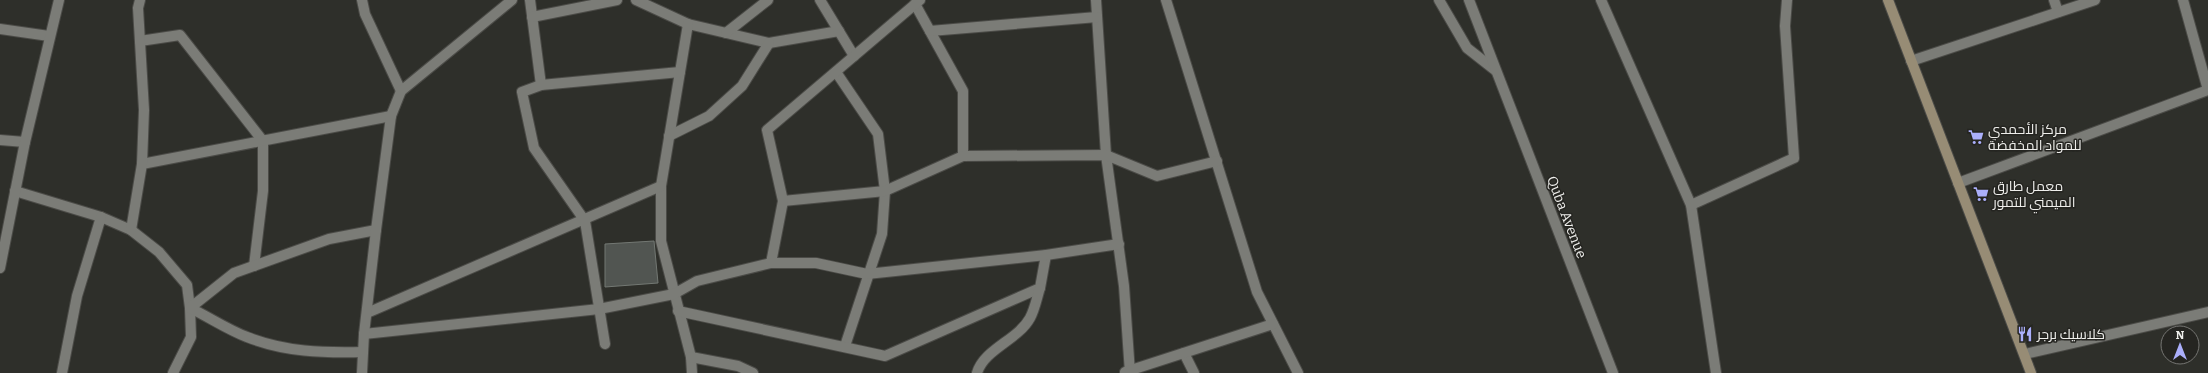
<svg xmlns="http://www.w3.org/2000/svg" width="2208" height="373" viewBox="0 0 2208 373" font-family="Bitter,Cairo,serif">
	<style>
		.building { fill: #515551; stroke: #737873 }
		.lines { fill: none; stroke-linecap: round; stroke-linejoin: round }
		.pedestrian-casing { stroke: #4b4b47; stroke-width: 12 }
		.minor-casing { stroke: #4b4b47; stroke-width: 12 }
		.secondary-casing { stroke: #4b4b47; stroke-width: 12 }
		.pedestrian { stroke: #7b7c77; stroke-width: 10 }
		.minor { stroke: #7b7c77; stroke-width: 10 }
		.secondary { stroke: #978c75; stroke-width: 10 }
		.labels { text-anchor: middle; stroke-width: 3; stroke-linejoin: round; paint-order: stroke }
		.poi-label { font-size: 14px; fill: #eeeeeb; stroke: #252521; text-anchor: start }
		.street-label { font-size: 14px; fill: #eeeeeb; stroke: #252521 }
	</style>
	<rect width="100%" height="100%" fill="#2e2f2a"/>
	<path class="building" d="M654,241L658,283L605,287V244Z"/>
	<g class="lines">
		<defs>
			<g id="pedestrian">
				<path d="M1439,0L1467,48L1495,70"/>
				<path d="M1469,0L1613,373"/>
			</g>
			<g id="minor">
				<path d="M362,0L365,14L401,91"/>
				<path d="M530,0L541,85"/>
				<path d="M636,0L688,24L769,43L839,31"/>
				<path d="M820,0L854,56"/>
				<path d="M1096,0L1106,155L1124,286L1130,373"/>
				<path d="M1166,0L1257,292L1298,373"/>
				<path d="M1601,0L1691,205L1716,373"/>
				<path d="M2054,0L2058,12"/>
				<path d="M915,4L963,91V156"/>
				<path d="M532,17L617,0"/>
				<path d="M688,24L661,186V241L691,357L692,373"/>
				<path d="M0,29L49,36"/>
				<path d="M930,31L1097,17"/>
				<path d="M726,33L768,0"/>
				<path d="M140,41L180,35L263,141V191L254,266"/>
				<path d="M1911,61L2095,0"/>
				<path d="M836,72L878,134L885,191L882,234L845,346"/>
				<path d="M669,136L709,116L742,86L769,43"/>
				<path d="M0,140L25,142"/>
				<path d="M142,164L391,116"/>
				<path d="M1958,183L2208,90L2183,0"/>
				<path d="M15,191L101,217L131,230L159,252L187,285L190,308L191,337L173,373"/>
				<path d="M783,201L885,191L963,156L1106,155L1157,176L1217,161"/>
				<path d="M1691,205L1794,158L1785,26L1787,0"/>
				<path d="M131,230L142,164L144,110L138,8L140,0"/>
				<path d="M771,263L783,201L767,130L920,0"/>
				<path d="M0,268L25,142L59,0"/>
				<path d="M678,311L885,356L1040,288L1046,255"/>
				<path d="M367,313L661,186"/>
				<path d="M364,334L599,309L674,294L697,281L771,263H816L867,274L1046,255L1119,244"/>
				<path d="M605,344L585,221L534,148L522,92L541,85L680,72"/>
				<path d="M363,352C323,353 285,352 247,337C228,330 209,317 190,308L234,273L329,239L376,230"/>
				<path d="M1184,353L1194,373"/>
				<path d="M2025,354L2208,312"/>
				<path d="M691,357L738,366L753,373"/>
				<path d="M1125,372L1273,324"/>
				<path d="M62,373L77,296L101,217"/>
				<path d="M362,373L364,334L376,230L391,116L401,91L512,0"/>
				<path d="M977,373C984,349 1018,340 1030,318C1035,309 1037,297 1040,288"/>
			</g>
			<path id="secondary" d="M1888,0L2031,373"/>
		</defs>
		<use href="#pedestrian" class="pedestrian-casing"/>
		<use href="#minor" class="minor-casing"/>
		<use href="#secondary" class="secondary-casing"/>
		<use href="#pedestrian" class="pedestrian"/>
		<use href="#minor" class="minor"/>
		<use href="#secondary" class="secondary"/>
	</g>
	<defs>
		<symbol id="supermarket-bare" viewBox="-9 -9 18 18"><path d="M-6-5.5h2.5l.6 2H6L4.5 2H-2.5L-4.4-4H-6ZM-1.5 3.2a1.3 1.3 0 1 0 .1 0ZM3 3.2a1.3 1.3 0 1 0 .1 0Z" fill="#abaffb" stroke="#252521" stroke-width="2.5" paint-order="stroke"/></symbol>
		<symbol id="restaurant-bare" viewBox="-9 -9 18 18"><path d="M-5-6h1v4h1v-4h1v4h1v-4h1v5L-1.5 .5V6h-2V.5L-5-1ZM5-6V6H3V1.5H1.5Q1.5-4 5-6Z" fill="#abaffb" stroke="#252521" stroke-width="2.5" paint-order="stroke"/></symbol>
	</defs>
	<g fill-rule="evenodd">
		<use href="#supermarket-bare" x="1965" y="126" width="22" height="22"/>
		<use href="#supermarket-bare" x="1970" y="183" width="22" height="22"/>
		<use href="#restaurant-bare" x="2014" y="323" width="22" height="22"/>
	</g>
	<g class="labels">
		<g class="poi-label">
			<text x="1988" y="134">مركز الأحمدي<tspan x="1988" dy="16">للمواد المخفضة</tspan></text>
			<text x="1993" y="191">معمل طارق<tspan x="1993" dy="16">الميمني للتمور</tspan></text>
			<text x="2037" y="339">كلاسيك برجر</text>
		</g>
		<g class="street-label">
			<text transform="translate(1567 217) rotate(69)" y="5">Quba Avenue</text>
		</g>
	</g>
	<g transform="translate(2180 345)"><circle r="19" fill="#252521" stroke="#757572"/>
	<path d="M0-3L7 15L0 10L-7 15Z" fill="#abaffb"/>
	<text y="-6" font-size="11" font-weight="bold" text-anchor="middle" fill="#eeeeeb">N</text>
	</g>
</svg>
